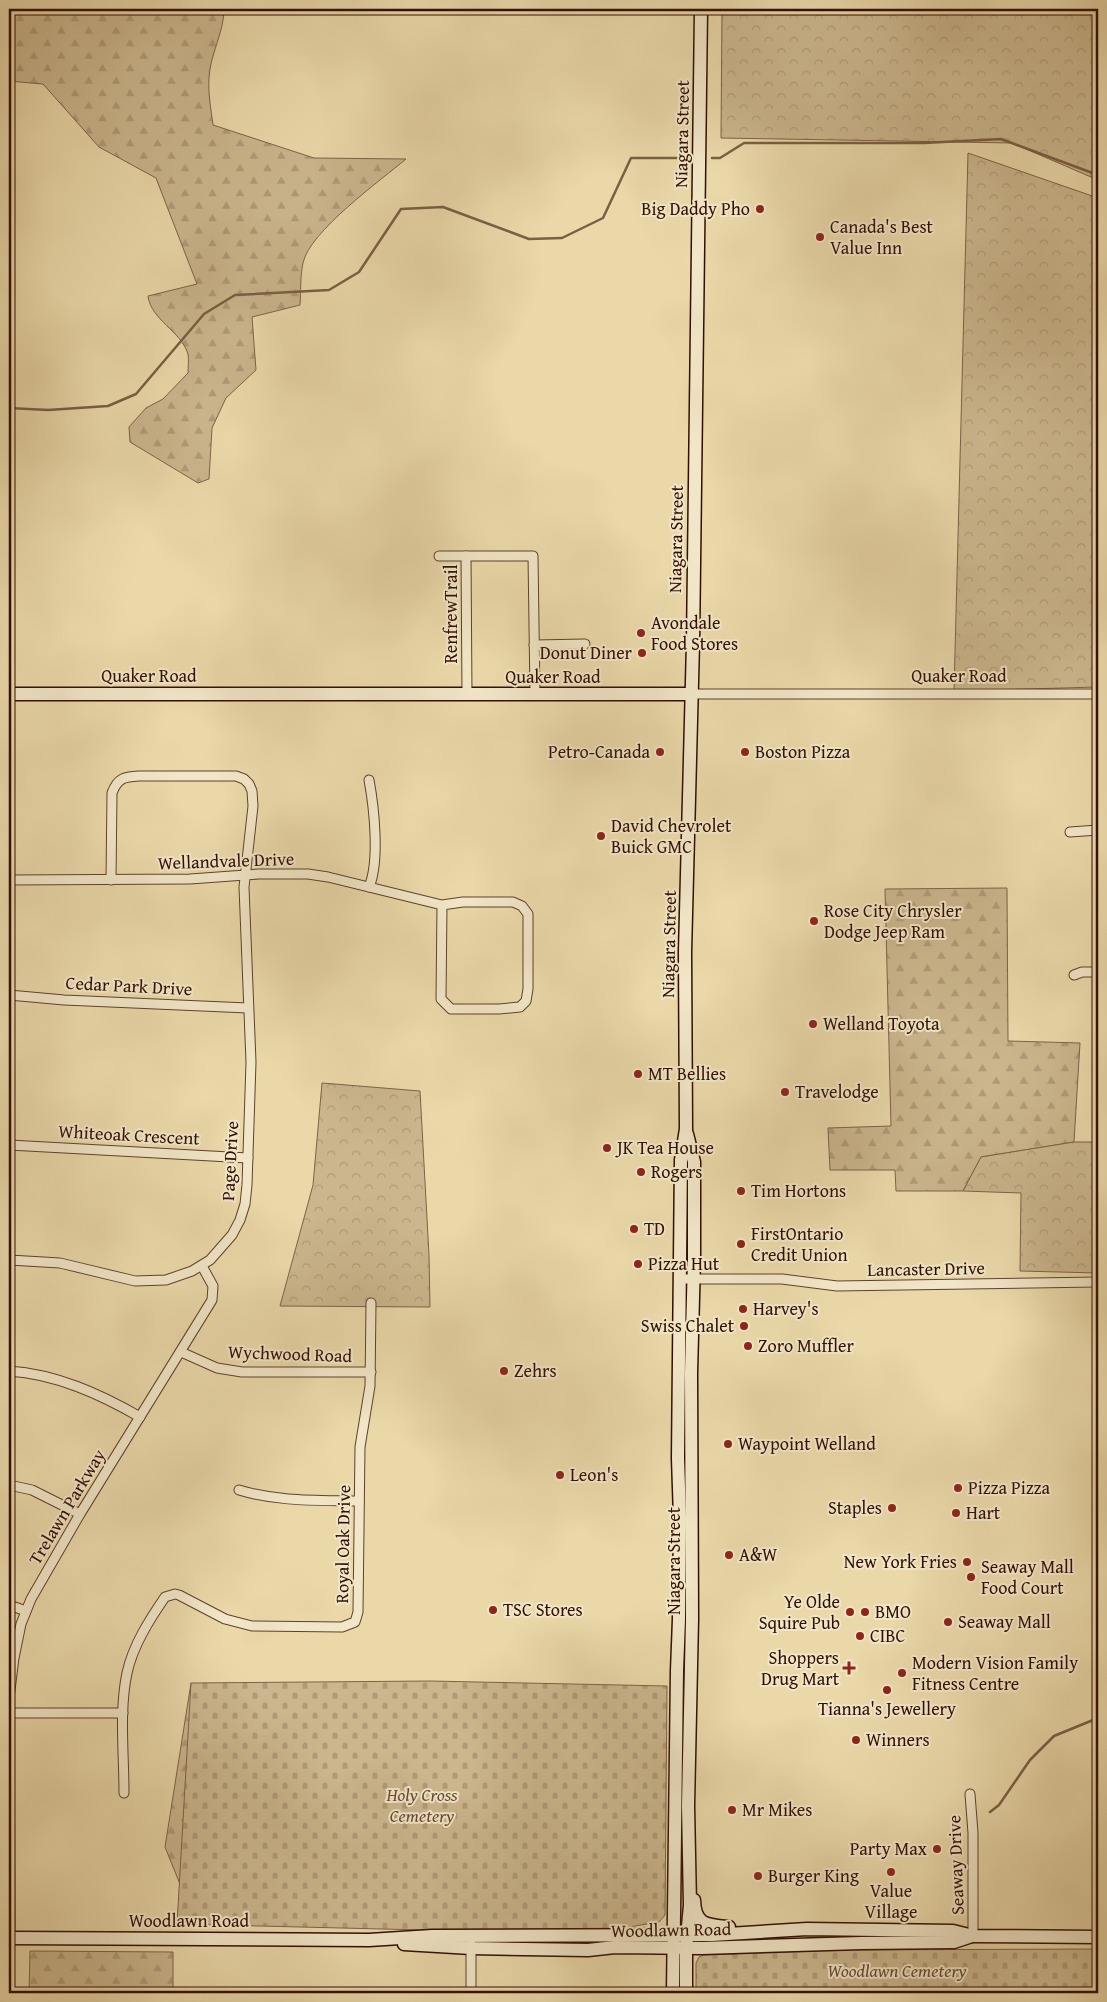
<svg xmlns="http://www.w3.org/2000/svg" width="1107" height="2002" viewBox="0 0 1107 2002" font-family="'Gentium Book Plus',serif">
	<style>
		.forest { fill: url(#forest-firs); stroke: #7e6248 }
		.cemetery { fill: url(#cemetery-stones); stroke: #7e6248 }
		.park { fill: url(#park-crowns); stroke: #7e6248 }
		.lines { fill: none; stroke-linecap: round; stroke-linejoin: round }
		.stream { stroke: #7a5f44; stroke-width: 2.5 }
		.street-casing { stroke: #5f412c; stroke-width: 11 }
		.secondary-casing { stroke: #310f02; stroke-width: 15 }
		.street { stroke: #f1e6c7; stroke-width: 9 }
		.secondary { stroke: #f1e6c7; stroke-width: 12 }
		.poi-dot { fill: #8f2418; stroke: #f1e6c7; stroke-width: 2 }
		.labels { text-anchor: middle; stroke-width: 4; stroke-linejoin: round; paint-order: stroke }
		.street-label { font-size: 18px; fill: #310f02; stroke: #f1e6c7 }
		.poi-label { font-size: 18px; fill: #310f02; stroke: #f1e6c7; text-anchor: start }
		.park-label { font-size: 18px; font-style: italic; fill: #674933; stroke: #f1e6c7 }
	</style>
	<defs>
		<pattern id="forest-firs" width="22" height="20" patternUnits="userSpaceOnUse" patternTransform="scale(1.25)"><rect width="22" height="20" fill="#cbb68d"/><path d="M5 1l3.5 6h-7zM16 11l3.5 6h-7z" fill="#af9b78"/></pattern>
		<pattern id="cemetery-stones" width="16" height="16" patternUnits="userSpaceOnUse" patternTransform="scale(1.25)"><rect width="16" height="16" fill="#cbb68d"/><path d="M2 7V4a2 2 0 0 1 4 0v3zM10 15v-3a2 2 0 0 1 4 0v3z" fill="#af9b78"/></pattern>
		<pattern id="park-crowns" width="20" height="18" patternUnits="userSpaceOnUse" patternTransform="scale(1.25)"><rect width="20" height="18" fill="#cbb68d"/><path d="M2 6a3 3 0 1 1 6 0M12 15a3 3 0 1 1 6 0" fill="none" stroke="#af9b78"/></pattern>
	</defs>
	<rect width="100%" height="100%" fill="#ead8a9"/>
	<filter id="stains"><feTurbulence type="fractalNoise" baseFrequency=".004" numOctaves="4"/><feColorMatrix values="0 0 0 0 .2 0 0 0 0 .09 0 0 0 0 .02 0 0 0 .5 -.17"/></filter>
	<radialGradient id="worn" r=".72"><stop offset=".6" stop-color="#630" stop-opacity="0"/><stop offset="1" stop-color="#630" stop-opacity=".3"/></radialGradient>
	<g class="forest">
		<path d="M9,9H224C224,33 210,54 209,78C208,93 211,110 213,125L314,158L406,159C381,180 309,232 303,263C300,276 301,292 300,305L252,317L256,370L226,398L212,428L209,479L198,483L130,442L129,427L146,408L163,399L188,373C188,368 189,359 188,354C181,331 151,320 148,296L197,284L156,178L99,147L43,84L9,81Z"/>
		<path d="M1007,888L1008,1041L1080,1043L1074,1142L981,1157L963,1191H896L895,1170H830L828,1128L891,1126L885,889Z"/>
		<path d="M191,1683L206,1696L184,1894L165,1847Z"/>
		<path d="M30,1951L173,1952V1993H29Z"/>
	</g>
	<g class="cemetery">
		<path d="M430,1681L667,1686L665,1915L659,1922L617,1929L423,1930L177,1924L191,1683Z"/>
		<path d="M1098,1949V1993H696V1963L699,1957L704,1955L834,1950Z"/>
	</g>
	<g class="park">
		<path d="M722,9H1098V180L1012,143L721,138Z"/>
		<path d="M968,153L1098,198V687L954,691Z"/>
		<path d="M322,1083L420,1091L429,1255L430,1307L280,1306L313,1185Z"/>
		<path d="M1074,1142H1098V1273L1020,1271L1021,1193L963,1191L981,1157Z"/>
	</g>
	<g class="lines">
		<g class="stream">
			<path d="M712,158H720L744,143H924L1001,139L1098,175"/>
			<path d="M9,408L48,410L108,406L136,394L204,314L235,295L329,290L359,272L401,209L443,207L529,239L562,238L603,218L631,158H687"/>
			<path d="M990,1812L999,1805L1030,1760L1054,1736L1098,1718"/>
		</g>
		<defs>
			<g id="street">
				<path d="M439,556H466"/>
				<path d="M534,645L585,644"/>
				<path d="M691,694H1098"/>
				<path d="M467,695L466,556H533L535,694"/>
				<path d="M369,780C374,807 380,861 369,887"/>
				<path d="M1070,832L1098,830"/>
				<path d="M9,880L190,879L259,874H308L328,877L442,905L463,902H513L522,906L528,914V989L526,1001L520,1007L499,1009H451L441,999L442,905"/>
				<path d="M1074,975L1082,972H1098"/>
				<path d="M9,995L64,1000L248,1008"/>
				<path d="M9,1145L248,1158"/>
				<path d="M9,1260L60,1263L135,1281L166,1280L192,1271L210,1260L232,1235L240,1220L245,1204L247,1185L251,1062L244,887L253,806L252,791L249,784L244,779L236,776H140C125,777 118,777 112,793L111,880"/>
				<path d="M680,1279H782L837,1286L1098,1282"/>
				<path d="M181,1352L217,1368L242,1372H371"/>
				<path d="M9,1371C56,1374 100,1394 140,1417"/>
				<path d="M9,1485L32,1490L80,1514"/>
				<path d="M239,1490C279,1502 318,1500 359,1501"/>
				<path d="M9,1605L26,1611"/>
				<path d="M9,1713H123"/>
				<path d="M124,1793C124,1754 119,1711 127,1673C133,1645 150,1619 165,1597L175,1594L179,1595L225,1619L252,1626L342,1627L355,1622L358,1612L360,1447L370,1386L371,1303"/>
				<path d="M970,1794L973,1833V1936"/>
				<path d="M10,1938L9,1698L14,1658L21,1624L31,1599L80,1514L212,1300L213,1286L202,1266"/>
				<path d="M471,1993V1944"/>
			</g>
			<g id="secondary">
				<path d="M9,694H691"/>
				<path d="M694,1900C695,1926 707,1925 729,1927"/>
				<path d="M9,1938L369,1940L432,1936L712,1935L807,1929L953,1931L973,1936L1098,1937"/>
				<path d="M404,1944L471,1948L588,1950L615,1947L702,1948L861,1943L954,1942L972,1936"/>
				<path d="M673,1993L677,1671L679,1619L680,1518L678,1458L681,1160L686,1129L685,952L693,643L701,9"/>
				<path d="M686,1993V1947L690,1905L688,1806L692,1619L691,1373L694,1259V1162L687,1134"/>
			</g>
		</defs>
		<use href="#street" class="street-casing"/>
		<use href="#secondary" class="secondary-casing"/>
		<use href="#street" class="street"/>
		<use href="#secondary" class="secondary"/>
	</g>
	<g class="poi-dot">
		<circle cx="760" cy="209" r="5"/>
		<circle cx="820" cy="237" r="5"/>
		<circle cx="641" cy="633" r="5"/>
		<circle cx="642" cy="653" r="5"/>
		<circle cx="660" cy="752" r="5"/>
		<circle cx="745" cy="752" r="5"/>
		<circle cx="601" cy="836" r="5"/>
		<circle cx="814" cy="921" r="5"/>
		<circle cx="813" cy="1024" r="5"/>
		<circle cx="638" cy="1074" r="5"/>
		<circle cx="785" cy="1092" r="5"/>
		<circle cx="607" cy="1148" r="5"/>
		<circle cx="641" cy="1172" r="5"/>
		<circle cx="741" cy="1191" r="5"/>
		<circle cx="634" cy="1229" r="5"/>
		<circle cx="741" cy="1244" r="5"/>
		<circle cx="638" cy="1264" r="5"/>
		<circle cx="743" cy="1309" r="5"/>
		<circle cx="744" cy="1326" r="5"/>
		<circle cx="748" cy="1346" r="5"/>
		<circle cx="504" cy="1371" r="5"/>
		<circle cx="728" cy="1444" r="5"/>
		<circle cx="560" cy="1475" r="5"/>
		<circle cx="958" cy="1488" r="5"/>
		<circle cx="892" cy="1508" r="5"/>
		<circle cx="956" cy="1513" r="5"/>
		<circle cx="729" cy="1555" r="5"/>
		<circle cx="967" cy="1562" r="5"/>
		<circle cx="971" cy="1577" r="5"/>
		<circle cx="493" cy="1610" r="5"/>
		<circle cx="850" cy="1612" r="5"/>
		<circle cx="865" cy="1612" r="5"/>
		<circle cx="948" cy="1622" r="5"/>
		<circle cx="860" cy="1636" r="5"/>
		<path d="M846.5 1660.5h5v5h5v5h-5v5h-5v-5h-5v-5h5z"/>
		<circle cx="902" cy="1673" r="5"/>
		<circle cx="887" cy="1690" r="5"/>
		<circle cx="856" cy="1740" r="5"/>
		<circle cx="732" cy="1810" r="5"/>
		<circle cx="937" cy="1849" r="5"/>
		<circle cx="891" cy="1872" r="5"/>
		<circle cx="758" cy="1876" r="5"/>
	</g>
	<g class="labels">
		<g class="street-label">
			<text transform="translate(682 134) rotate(-89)" y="6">Niagara Street</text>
			<text transform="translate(676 539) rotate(-89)" y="6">Niagara Street</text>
			<text transform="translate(451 614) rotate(-90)" y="6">RenfrewTrail</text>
			<text x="149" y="682">Quaker Road</text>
			<text x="959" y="682">Quaker Road</text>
			<text x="553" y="683">Quaker Road</text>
			<text transform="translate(226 861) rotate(-2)" y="6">Wellandvale Drive</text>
			<text transform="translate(669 944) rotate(-89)" y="6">Niagara Street</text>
			<text transform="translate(129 986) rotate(3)" y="6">Cedar Park Drive</text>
			<text transform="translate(129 1135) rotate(3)" y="6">Whiteoak Crescent</text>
			<text transform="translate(230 1161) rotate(-87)" y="6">Page Drive</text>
			<text transform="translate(926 1269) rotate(-1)" y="6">Lancaster Drive</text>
			<text transform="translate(290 1354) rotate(2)" y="6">Wychwood Road</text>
			<text transform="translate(67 1507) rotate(-59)" y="6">Trelawn Parkway</text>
			<text transform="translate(343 1544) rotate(-89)" y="6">Royal Oak Drive</text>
			<text transform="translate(674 1561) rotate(-90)" y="6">Niagara Street</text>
			<text transform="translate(956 1865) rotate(-92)" y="6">Seaway Drive</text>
			<text x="189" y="1927">Woodlawn Road</text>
			<text transform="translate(671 1930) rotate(-1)" y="6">Woodlawn Road</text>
		</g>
		<g class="poi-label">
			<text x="750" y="215" text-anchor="end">Big Daddy Pho</text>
			<text x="830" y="233">Canada's Best<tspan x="830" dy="21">Value Inn</tspan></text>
			<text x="651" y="629">Avondale<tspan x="651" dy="21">Food Stores</tspan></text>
			<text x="632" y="659" text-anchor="end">Donut Diner</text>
			<text x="650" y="758" text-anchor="end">Petro-Canada</text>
			<text x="755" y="758">Boston Pizza</text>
			<text x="611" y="832">David Chevrolet<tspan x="611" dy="21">Buick GMC</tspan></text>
			<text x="824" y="917">Rose City Chrysler<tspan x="824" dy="21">Dodge Jeep Ram</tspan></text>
			<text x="823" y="1030">Welland Toyota</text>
			<text x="648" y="1080">MT Bellies</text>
			<text x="795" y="1098">Travelodge</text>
			<text x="617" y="1154">JK Tea House</text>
			<text x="651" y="1178">Rogers</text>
			<text x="751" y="1197">Tim Hortons</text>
			<text x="644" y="1235">TD</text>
			<text x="751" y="1240">FirstOntario<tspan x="751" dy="21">Credit Union</tspan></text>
			<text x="648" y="1270">Pizza Hut</text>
			<text x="753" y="1315">Harvey's</text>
			<text x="734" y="1332" text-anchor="end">Swiss Chalet</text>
			<text x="758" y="1352">Zoro Muffler</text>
			<text x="514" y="1377">Zehrs</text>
			<text x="738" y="1450">Waypoint Welland</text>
			<text x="570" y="1481">Leon's</text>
			<text x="968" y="1494">Pizza Pizza</text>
			<text x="882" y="1514" text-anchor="end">Staples</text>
			<text x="966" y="1519">Hart</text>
			<text x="739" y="1561">A&amp;W</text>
			<text x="957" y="1568" text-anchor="end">New York Fries</text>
			<text x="981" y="1573">Seaway Mall<tspan x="981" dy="21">Food Court</tspan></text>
			<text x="840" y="1608" text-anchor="end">Ye Olde<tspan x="840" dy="21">Squire Pub</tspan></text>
			<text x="503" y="1616">TSC Stores</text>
			<text x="875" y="1618">BMO</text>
			<text x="958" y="1628">Seaway Mall</text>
			<text x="870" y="1642">CIBC</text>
			<text x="839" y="1664" text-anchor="end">Shoppers<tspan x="839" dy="21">Drug Mart</tspan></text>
			<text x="912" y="1669">Modern Vision Family<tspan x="912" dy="21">Fitness Centre</tspan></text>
			<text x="887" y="1715" text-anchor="middle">Tianna's Jewellery</text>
			<text x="866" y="1746">Winners</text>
			<text x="742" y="1816">Mr Mikes</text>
			<text x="927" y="1855" text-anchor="end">Party Max</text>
			<text x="768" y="1882">Burger King</text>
			<text x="891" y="1897" text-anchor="middle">Value<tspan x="891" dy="21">Village</tspan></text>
		</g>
		<g class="park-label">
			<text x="422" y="1801">Holy Cross<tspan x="422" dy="21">Cemetery</tspan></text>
			<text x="897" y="1977">Woodlawn Cemetery</text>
		</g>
	</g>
	<rect width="1107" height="2002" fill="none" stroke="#ead8a9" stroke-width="30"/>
	<rect x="10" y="10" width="1087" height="1982" fill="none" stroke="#310f02" stroke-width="2.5"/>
	<rect x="15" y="15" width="1077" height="1972" fill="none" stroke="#310f02"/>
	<rect width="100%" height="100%" filter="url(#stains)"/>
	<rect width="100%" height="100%" fill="url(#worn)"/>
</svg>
